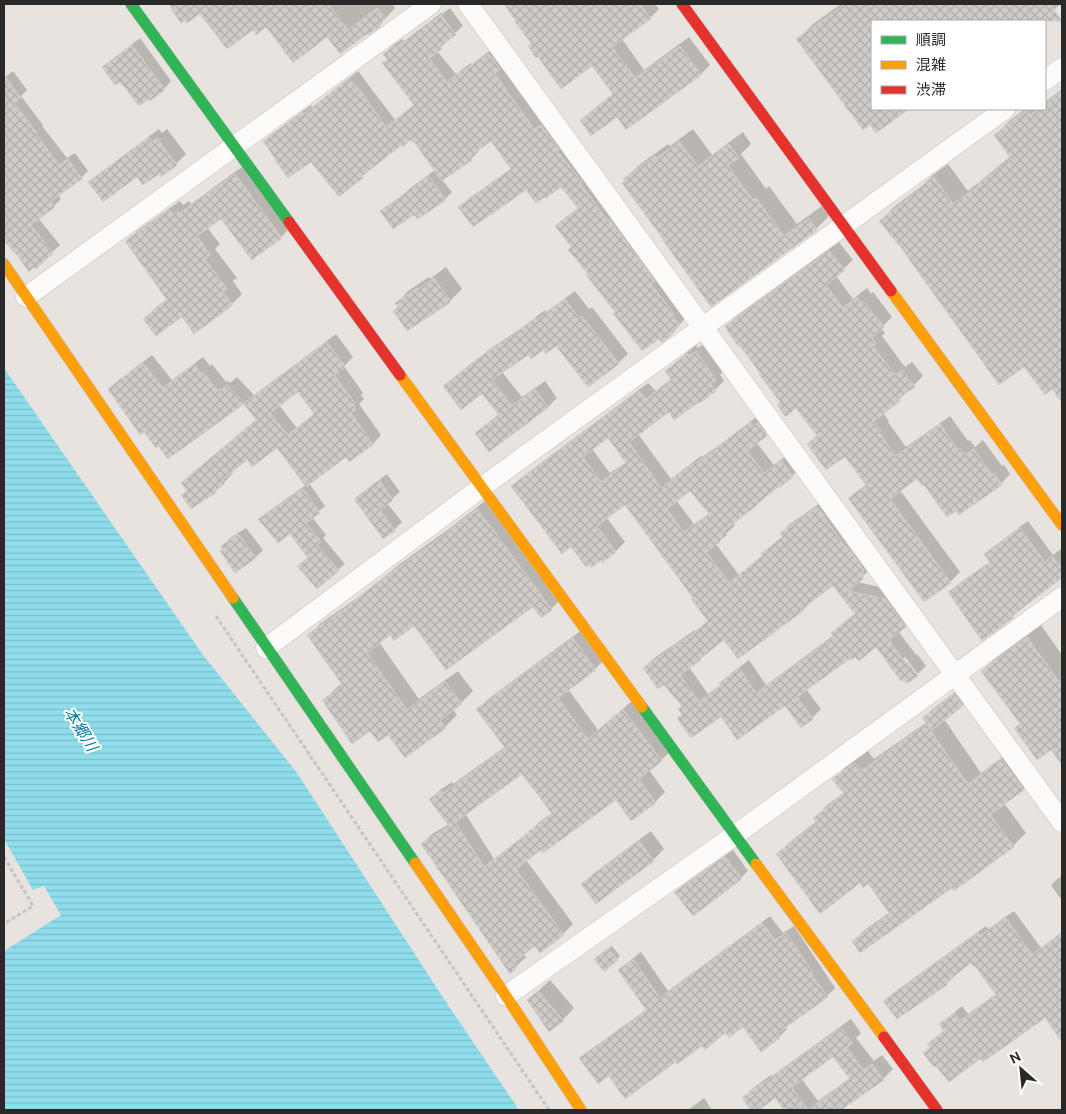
<svg xmlns="http://www.w3.org/2000/svg" width="1066" height="1114" viewBox="0 0 1066 1114" font-family="Ubuntu,'Noto Sans JP',sans-serif">
	<style>
		.water { fill: url(#water-rules) }
		.shadow { fill: #0003; fill-rule: evenodd }
		.building { fill: url(#building-cross-hatch); stroke: #d3cfca; fill-rule: evenodd }
		.lines { fill: none; stroke-linecap: round; stroke-linejoin: round }
		.street-casing { stroke: #c1bfc0; stroke-width: 21 }
		.fast-casing { stroke: #c1bfc0; stroke-width: 12 }
		.slow-casing { stroke: #c1bfc0; stroke-width: 12 }
		.jam-casing { stroke: #c1bfc0; stroke-width: 12 }
		.path { stroke: #c6c5c5; stroke-width: 3; stroke-dasharray: 4 2.5; stroke-linecap: butt }
		.street { stroke: #fcfbfa; stroke-width: 20 }
		.fast { stroke: #30b455; stroke-width: 11 }
		.slow { stroke: #ff9f0a; stroke-width: 11 }
		.jam { stroke: #e5322d; stroke-width: 11 }
		.labels { text-anchor: middle; stroke-width: 4; stroke-linejoin: round; paint-order: stroke }
		.water-label { font-size: 16px; font-style: italic; fill: #09789c; stroke: #fff }
	</style>
	<defs>
		<pattern id="water-rules" width="6" height="5" patternUnits="userSpaceOnUse" patternTransform="scale(1.25)"><rect width="6" height="5" fill="#8fddec"/><path d="M0 2.5h6" fill="none" stroke="#7bbeca"/></pattern>
		<pattern id="building-cross-hatch" width="8" height="8" patternUnits="userSpaceOnUse" patternTransform="scale(1.25)"><rect width="8" height="8" fill="#cecbc8"/><path d="M0 0l8 8M0 8l8-8" fill="none" stroke="#b1aeac"/></pattern>
	</defs>
	<rect width="100%" height="100%" fill="#e8e3de"/>
	<path class="water" d="M4,368L203,655L297,773L444,999L519,1110H4V951L61,915L44,886L33,890L4,839Z"/>
	<g class="shadow">
		<path d="M169,4H392L395,8L379,26L367,32L328,35L266,25L253,29L200,12L181,21Z"/>
		<path d="M505,4H655L659,9L650,18L622,39L644,70L689,37L710,65L701,74L627,128L617,115L582,120L591,111L614,93L593,64L532,43Z"/>
		<path d="M841,4H1060L1054,10L1039,21H872V109H907L876,131L798,39L813,24Z"/>
		<path d="M450,8L463,26L448,39L449,40L437,51L456,74L471,63L472,64L491,50L687,316L672,334L659,338L616,312L589,273L573,247L557,226L565,218L579,207L562,185L527,188L460,207L468,199L512,168L492,139L478,149L479,151L471,159L442,180L452,192L445,199L415,213L382,212L389,205L436,169L415,140L411,139L402,144L339,195L312,160L264,141L273,133L311,105L312,107L358,71L395,120L415,104L384,54L392,46L402,39L404,41L441,13L442,14Z"/>
		<path d="M140,38L171,81L164,89L149,97L120,80L103,68L111,60Z"/>
		<path d="M13,71L27,90L21,96L43,125L42,126L67,158L75,153L88,171L81,178L58,194L61,199L54,206L38,218L60,245L52,252L18,254L12,249L4,239V78Z"/>
		<path d="M1062,89V401L1052,387L1025,365L902,248L880,221L894,207L924,184L933,175L948,164L968,191L1011,156L995,135L1009,121L1025,109H1045V102Z"/>
		<path d="M159,129L162,133L167,129L186,154L176,164L137,175L90,182L100,173Z"/>
		<path d="M693,129L712,155L743,132L751,144L741,154L766,189L769,186L797,224L822,206L829,216L816,229L711,305L625,179L638,166L668,144L670,146Z"/>
		<path d="M246,164L291,227L281,237L221,217L207,227L220,244L215,249L237,278L233,281L242,294L232,304L182,315L144,319L154,309L167,299L127,241L137,231L180,201L183,205L189,201L191,204Z"/>
		<path d="M839,242L853,260L836,276L853,299L867,288L871,294L873,292L892,317L881,328L885,333L882,336L905,367L912,362L923,376L899,400L883,413L889,421L888,422L906,447L950,416L968,441L970,440L975,447L983,440L1002,466L1004,465L1010,474L1001,484L924,483L917,477L900,490L960,572L950,582L924,601L850,498L866,484L845,456L808,444L817,435L796,407L782,402L762,373L727,326L736,317Z"/>
		<path d="M446,267L462,289L450,301L408,329L394,311L399,306L397,303L408,291L429,277L430,279Z"/>
		<path d="M575,291L589,309L592,307L628,354L618,363L556,344L528,353L502,372L522,397L545,381L557,398L548,407L489,450L476,433L486,424L499,414L482,392L444,386L454,377L490,349L523,327L545,310L546,312Z"/>
		<path d="M336,334L353,357L344,366L363,393L361,395L364,399L359,404L381,435L373,444L350,460L346,455L309,483L325,506L312,517L326,535L323,538L345,564L317,587L299,566L309,557L290,533L260,520L266,513L306,485L277,446L248,458L231,471L233,473L216,491L188,490L182,483L191,474L257,419L244,402L168,457L110,389L119,380L152,355L172,380L203,357L210,366L212,364L226,382L228,381L230,383L237,377L254,395ZM298,390L315,413L297,428L279,405Z"/>
		<path d="M705,343L724,370L720,375L724,381L715,390L669,410L638,434L671,479L701,456L702,457L724,442L760,414L775,426L756,442L774,465L791,452L802,467L792,476L733,522L735,525L716,544L739,575L763,555L772,545L783,536L781,533L790,524L826,499L871,568L857,582L894,590L914,617L898,631L916,655L917,654L926,666L918,674L905,657L903,658L914,673L917,674L908,682L876,646L856,656L851,657L806,689L821,709L812,718L785,704L721,715L683,714V705L664,683L644,668L653,659L695,630L696,631L709,620L694,598L625,503L606,517L625,542L616,551L603,561L601,559L571,546L513,486L522,477L648,383L656,391L672,378L667,371L676,362L696,345L698,348ZM608,437L627,462L610,473L592,449ZM691,489L710,513L694,524L676,500ZM833,584L856,613L842,624L833,633L834,635L766,685L749,660L730,674L721,683L722,684L708,694L689,667L724,638L801,612L810,603Z"/>
		<path d="M387,474L400,492L387,503L402,522L394,530L383,538L355,499L363,492Z"/>
		<path d="M489,498L563,597L551,609L541,617L533,606L414,624L390,634L379,642L419,699L458,671L473,691L461,703L453,709L457,715L445,727L405,756L389,733L370,730L324,700L336,688L343,683L309,635L321,623L357,598L400,564L446,531Z"/>
		<path d="M1028,521L1053,555L1061,549L1062,551V576L1019,609L1020,610L1012,617L949,592L957,585L991,561L986,554L993,547Z"/>
		<path d="M246,528L263,550L256,557L235,571L223,546L230,538Z"/>
		<path d="M1041,625L1062,655V753L1058,757L1052,748L1015,728L1020,723L982,671L996,658Z"/>
		<path d="M583,629L605,659L595,669L568,689L598,730L633,700L671,751L661,760L649,770L665,792L655,802L631,819L617,799L541,849L526,860L573,924L563,934L541,951L535,944L523,954L526,957L510,972L422,844L432,834L449,824L430,799L440,790L452,782L453,784L506,746L478,709L488,699ZM522,772L552,813L539,822L530,831L494,859L465,813Z"/>
		<path d="M962,687L970,698L963,705L944,719L981,773L1014,748L1036,777L1023,789L1004,803L1026,833L1013,846L954,889L952,886L853,941L866,929L890,912L868,883L860,881L777,854L790,842L817,821L815,818L827,805L844,793L834,779L846,767L868,751L874,759L927,722L924,718L931,710Z"/>
		<path d="M651,831L664,849L653,860L583,884L594,873Z"/>
		<path d="M733,850L748,871L741,878L676,892L683,885Z"/>
		<path d="M1062,875V901L1051,885Z"/>
		<path d="M1014,911L1041,948L1062,932V1019L1053,1027L1045,1016L980,1057L936,1064L924,1053L931,1047L928,1044L945,1030L941,1024L949,1017L962,1006L968,1014L996,994L972,961L946,984L897,1018L885,1001L893,993L986,926L988,929Z"/>
		<path d="M770,916L783,933L794,926L835,988L827,996L785,1026L787,1029L779,1037L743,1025L726,1032L676,1060L609,1075L581,1059L589,1051L647,1009L620,970L628,962L641,952L668,991Z"/>
		<path d="M612,946L620,956L617,959L599,956Z"/>
		<path d="M550,980L574,1008L563,1020L549,1030L529,1000Z"/>
		<path d="M851,1019L861,1033L856,1038L874,1061L882,1055L893,1069L883,1079L840,1110H786L776,1097L757,1110H753L743,1098L753,1088L771,1075L772,1076ZM833,1055L850,1078L818,1101L801,1078Z"/>
		<path d="M704,1098L712,1110H688Z"/>
	</g>
	<g class="building">
		<path d="M179,4H328L348,30L377,8L386,19L378,24L380,27L368,35L367,34L340,54L327,37L293,63L266,27L256,35L253,30L227,49L200,14L187,23L185,20L181,23L171,9Z"/>
		<path d="M504,4H640L651,19L612,47L635,78L680,46L701,75L626,130L617,117L591,136L580,120L605,101V100L613,94L592,66L561,89L538,57L536,58L528,46L531,43L515,22L516,21Z"/>
		<path d="M845,4H1050L1062,21H872V109H909L876,133L870,125L863,130L796,39Z"/>
		<path d="M441,15L456,35L440,46L442,49L429,58L447,82L462,70L463,71L482,57L483,58L489,54L500,69L495,73L496,76L534,129L541,125L559,150L557,151L582,182L580,183L608,221L610,220L655,281L651,284L674,314L672,315L680,325L671,332L673,334L662,343L659,339L642,351L613,313L615,312L586,275L588,274L568,250L571,247L555,226L578,208L561,187L546,198L545,197L536,203L526,190L473,227L458,207L511,169L491,141L469,157L472,160L442,181L414,142L413,143L410,140L403,147L402,145L362,176L363,178L339,197L311,162L288,178L275,160H276L263,141L302,112L304,114L349,78L362,93L386,127L414,105L382,63L387,59L383,54L394,46L395,48L432,20L433,21Z"/>
		<path d="M132,45L165,90L150,101L149,99L139,106L120,82L115,85L102,67Z"/>
		<path d="M4,75L21,98L14,103L37,133L36,134L59,165L68,159L82,179L51,201L55,207L31,225L53,253L36,269L34,267L29,272L17,255L4,241Z"/>
		<path d="M1062,91V403L1052,389L1045,395L1024,367L999,385L901,248L879,221L919,190L918,189L934,177L953,204L978,186L977,184L1011,159L994,135L1026,110L1030,115L1039,109H1045V104Z"/>
		<path d="M149,137L152,142L157,138L177,165L161,177L159,174L143,185L137,177L103,202L88,182Z"/>
		<path d="M679,141L698,166L729,144L739,158L728,166L753,200L756,198L784,236L809,218L817,230L711,307L662,239H663L622,183L625,181L623,179L655,156L657,158Z"/>
		<path d="M235,174L282,238L252,260L221,219L197,236L210,255L205,259L227,289L223,292L233,305L194,334L182,317L156,336L143,319L167,300L125,241L169,210L173,215L178,211L180,213Z"/>
		<path d="M428,175L446,200L418,219L414,215L393,229L380,211L409,191L408,190Z"/>
		<path d="M829,251L845,270L826,285L843,308L857,297L861,303L863,301L884,327L872,338L876,344L873,346L895,375L902,370L915,387L898,399L900,401L873,422L881,431L879,432L896,456L940,424L958,450L960,448L965,455L974,449L992,475L994,473L1002,485L959,515L956,511L947,517L924,485L922,486L917,479L890,499L951,583L924,602L848,498L866,485L845,457L826,470L807,444L817,436L796,408L786,417L777,405L780,402L759,374L760,373L740,346L739,347L726,329H727L725,326Z"/>
		<path d="M434,278L451,302L407,331L393,311L398,307L395,303L417,288L418,289Z"/>
		<path d="M565,299L579,318L582,316L619,364L588,387L556,346L546,354L543,350L531,359L528,355L492,380L512,406L535,389L548,408L489,452L475,433L499,415L482,394L461,410L443,386L479,358L512,336L535,318L536,320Z"/>
		<path d="M327,342L345,367L334,375L355,403L353,404L356,409L351,413L373,445L349,462L346,457L306,487L277,448L252,467L247,460L222,480L225,483L216,491L217,492L191,509L181,495L187,491L181,483L256,420L244,404L168,459L158,446L156,448L144,432L140,435L108,389L142,362L163,388L194,364L201,374L203,372L217,390L219,389L220,391L227,385L244,403ZM298,392L314,414L288,435L270,413Z"/>
		<path d="M696,351L716,380L711,384L716,391L700,403L699,402L674,420L669,412L629,442L661,488L692,464L693,465L718,448L717,447L750,422L753,426L758,423L767,436L747,451L764,473L781,460L793,477L779,488L778,487L755,506H756L724,531L727,535L720,540L721,541L706,552L729,583L762,556L761,554L782,537L780,533L817,507L846,548L848,547L863,569V579L848,591L885,599L906,627L889,640L906,664L908,662L918,676L908,683L900,680L876,647L859,661L855,657L852,660L851,658L797,697L813,719L801,728L785,706L737,740L721,717L691,738L677,718L682,714L678,709L682,706L664,685L658,689L643,668L686,638V639L708,621L691,599L693,598L625,505L597,526L616,552L602,563L601,560L591,568L589,565L586,567L571,547L562,554L511,486L638,392L639,391L646,399L671,380L665,371L687,354L689,356ZM608,438L626,463L601,482L583,457ZM690,491L709,514L684,532L667,509ZM833,586L855,614L831,633L834,637L756,693L739,668L719,683L721,686L699,702L680,675L701,660L700,659L724,640L738,659L802,612L800,610Z"/>
		<path d="M379,480L393,500L380,510L395,531L383,539L354,499Z"/>
		<path d="M303,489L320,513L306,523L321,542L317,545L339,571L317,589L297,566L308,558L290,534L278,543L258,519Z"/>
		<path d="M477,509L494,531L552,610L541,618L533,607L446,670L414,626L394,641L390,635L367,653L407,710L445,682L462,704L440,720L446,728L405,758L388,735L378,742L370,731L352,744L322,700L343,686L307,635L344,609L386,576L433,543Z"/>
		<path d="M1020,528L1045,562L1052,556L1062,568V578L1012,616L1013,618L982,641L948,592L990,562L984,554Z"/>
		<path d="M238,534L256,558L235,573L220,551L223,549L221,546Z"/>
		<path d="M1027,637L1062,686V765L1051,750L1037,760L1014,728L1020,724L981,671Z"/>
		<path d="M573,638L596,670L558,698L588,739L623,709L662,761L639,779L656,803L631,821L616,800L543,853L541,850L516,869L564,935L540,953L535,946L513,963L517,967L510,974L421,844L449,826L429,799L441,791L443,793L505,748L476,709ZM522,774L552,814L528,832L529,833L484,867L455,822L454,823Z"/>
		<path d="M954,694L963,706L932,730L922,718Z"/>
		<path d="M926,724L968,784L1001,759L1024,790L990,815L1014,847L954,891L952,888L860,953L852,941L890,914L868,884L863,888L860,883L820,914L776,854L817,823L813,818L844,794L832,779L855,763L861,771Z"/>
		<path d="M639,841L654,861L596,904L581,884Z"/>
		<path d="M725,857L742,879L693,916L674,892Z"/>
		<path d="M1006,918L1032,955L1062,932V1042L1045,1018L983,1062L980,1059L949,1082L936,1066L934,1067L923,1053L930,1048L927,1044L944,1031L939,1024L954,1013L960,1021L996,995L975,966L974,967L971,963L945,983L947,985L897,1019L883,1001L978,933L979,936Z"/>
		<path d="M762,923L775,940L786,933L813,973L811,974L828,997L777,1034L780,1038L761,1052L743,1027L729,1038L725,1033L705,1050L702,1046L677,1064L676,1062L625,1099L609,1076L598,1084L579,1058L646,1010L618,970L633,959L660,998Z"/>
		<path d="M608,948L618,960L604,972L594,959Z"/>
		<path d="M538,991L564,1021L549,1032L527,1000Z"/>
		<path d="M841,1028L852,1043L847,1048L863,1070L872,1064L884,1080L841,1110H808L850,1079L833,1057L793,1086V1087L792,1088L808,1110H784L775,1098L759,1110H751L742,1098L760,1084L761,1085Z"/>
	</g>
	<g class="lines">
		<defs>
			<g id="street">
				<path d="M468,4L1062,822"/>
				<path d="M1045,80L1062,68"/>
				<path d="M26,297L431,4"/>
				<path d="M266,648L482,487L1005,109"/>
				<path d="M506,996L735,835L1062,597"/>
			</g>
			<g id="fast">
				<path d="M131,4L289,222"/>
				<path d="M233,598L415,863"/>
				<path d="M642,707L756,864"/>
			</g>
			<g id="slow">
				<path d="M4,264L233,598"/>
				<path d="M891,291L1062,525"/>
				<path d="M400,375L642,707"/>
				<path d="M415,863L506,996L581,1110"/>
				<path d="M756,864L884,1037"/>
			</g>
			<g id="jam">
				<path d="M682,4L891,291"/>
				<path d="M289,222L400,375"/>
				<path d="M884,1037L937,1110"/>
			</g>
		</defs>
		<use href="#street" class="street-casing"/>
		<use href="#fast" class="fast-casing"/>
		<use href="#slow" class="slow-casing"/>
		<use href="#jam" class="jam-casing"/>
		<g class="path">
			<path d="M216,616L549,1110"/>
			<path d="M4,857L33,906L4,924"/>
		</g>
		<use href="#street" class="street"/>
		<use href="#fast" class="fast"/>
		<use href="#slow" class="slow"/>
		<use href="#jam" class="jam"/>
	</g>
	<g class="labels">
		<g class="water-label">
			<text transform="translate(81 729) rotate(58)" y="6">本郷川</text>
		</g>
	</g>
	<rect width="1066" height="1114" fill="none" stroke="#292929" stroke-width="10"/>
	<rect x="871" y="20" width="175" height="90" fill="#ffffff" stroke="#a9a9a9"/>
	<rect x="881" y="36" width="25" height="8" fill="#30b455" stroke="#a9a9a9"/>
	<text x="916" y="45" font-size="15" fill="#292929">順調</text>
	<rect x="881" y="61" width="25" height="8" fill="#ff9f0a" stroke="#a9a9a9"/>
	<text x="916" y="70" font-size="15" fill="#292929">混雑</text>
	<rect x="881" y="86" width="25" height="8" fill="#e5322d" stroke="#a9a9a9"/>
	<text x="916" y="95" font-size="15" fill="#292929">渋滞</text>
	<g transform="translate(1021 1069) rotate(333)" stroke="#ffffff" stroke-width="4" paint-order="stroke">
	<path d="M0-4L9 19L0 12L-9 19Z" fill="#292929"/>
	<text y="-8" font-size="14" font-weight="bold" text-anchor="middle" fill="#292929">N</text>
	</g>
</svg>
